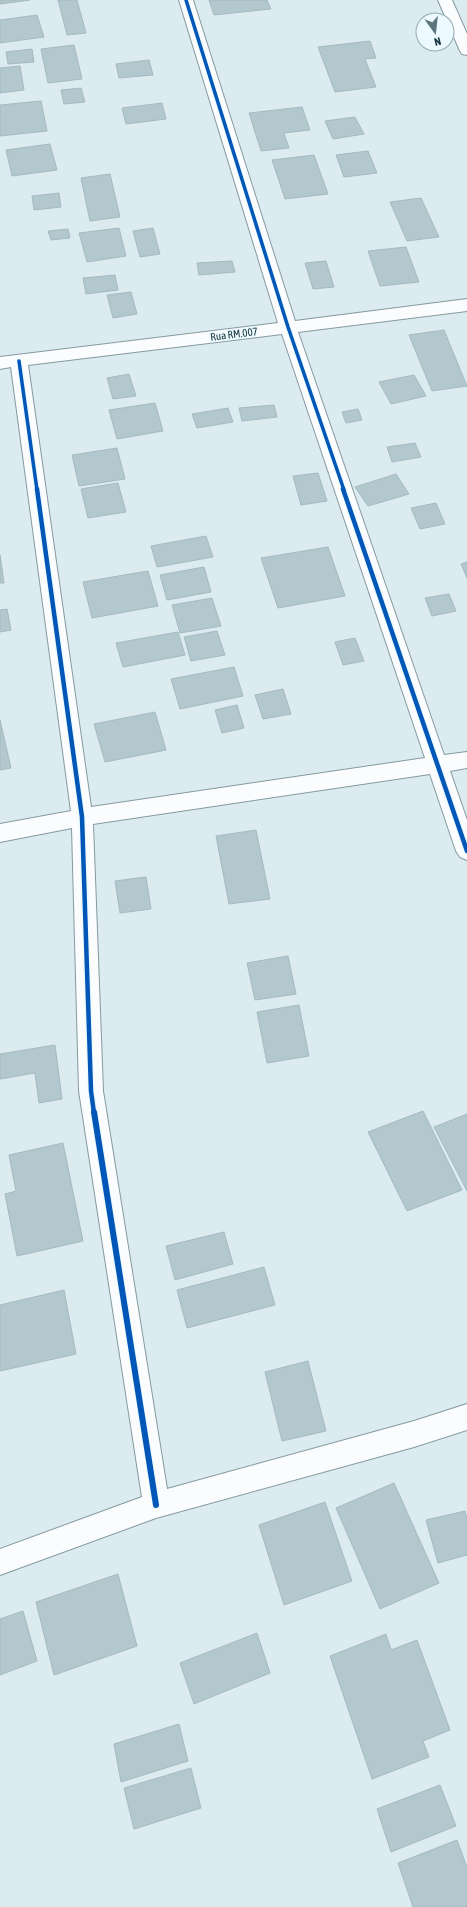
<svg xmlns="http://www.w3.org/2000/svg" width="467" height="1907" viewBox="0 0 467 1907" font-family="'Asap Condensed',sans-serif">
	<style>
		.building { fill: #b2c7ce; stroke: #a5bac0 }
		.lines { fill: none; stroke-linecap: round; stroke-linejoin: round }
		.street-casing { stroke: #859aa1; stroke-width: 2 }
		.street { fill: #fafcfd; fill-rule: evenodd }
		.cycleway-far2-casing { stroke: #ecf9fe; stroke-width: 5.5 }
		.cycleway-far1-casing { stroke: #ecf9fe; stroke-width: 7 }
		.cycleway-casing { stroke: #ecf9fe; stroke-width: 8 }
		.cycleway-far2 { stroke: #0057b8; stroke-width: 3.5 }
		.cycleway-far1 { stroke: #0057b8; stroke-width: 4.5 }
		.cycleway { stroke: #0057b8; stroke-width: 6 }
		.labels { text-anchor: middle; stroke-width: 3; stroke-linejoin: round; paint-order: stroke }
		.far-street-label { font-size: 11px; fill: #18363f; stroke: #ecf9fe }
	</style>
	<rect width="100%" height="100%" fill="#dbebf0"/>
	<g class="building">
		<path d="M0,0H30L0,4Z"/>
		<path d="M58,0H77L86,33L67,35Z"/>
		<path d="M209,0H267L271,9L214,15Z"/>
		<path d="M37,15L44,37L0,43V20Z"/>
		<path d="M370,41L376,58L365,59L376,87L335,92L318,47Z"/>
		<path d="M74,45L82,79L48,83L41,49Z"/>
		<path d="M32,49L34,62L8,64L6,52Z"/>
		<path d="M149,60L153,75L119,78L116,64Z"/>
		<path d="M20,66L24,90L0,93V68Z"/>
		<path d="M81,88L85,102L64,104L61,90Z"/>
		<path d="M41,101L47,131L0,136V105Z"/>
		<path d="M162,103L166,119L126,124L122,108Z"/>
		<path d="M302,107L310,130L284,133L289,148L261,151L249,113Z"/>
		<path d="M355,117L364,134L333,139L325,121Z"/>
		<path d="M50,144L57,170L12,176L6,150Z"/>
		<path d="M368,151L377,173L344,177L336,155Z"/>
		<path d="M314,155L328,194L285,199L272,160Z"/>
		<path d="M110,174L120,217L90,221L81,178Z"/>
		<path d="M59,193L61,207L34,210L32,196Z"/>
		<path d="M421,198L439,237L407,241L390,202Z"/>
		<path d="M119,228L126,256L87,262L79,233Z"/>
		<path d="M153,228L160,254L140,257L133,231Z"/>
		<path d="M68,229L70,238L51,240L48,231Z"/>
		<path d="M406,247L419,282L380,286L368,251Z"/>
		<path d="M232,261L235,272L199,275L197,263Z"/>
		<path d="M326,261L334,287L313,289L305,263Z"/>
		<path d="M115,275L118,290L86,294L83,278Z"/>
		<path d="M131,292L137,314L113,318L107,295Z"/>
		<path d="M444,330L467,386L432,391L409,335Z"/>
		<path d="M129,374L136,396L113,399L107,378Z"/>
		<path d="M414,375L426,396L391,404L379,382Z"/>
		<path d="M155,403L163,431L117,439L109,410Z"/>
		<path d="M274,405L277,417L242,421L239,408Z"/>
		<path d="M228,408L233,422L197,428L192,414Z"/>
		<path d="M358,409L362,420L346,423L342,412Z"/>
		<path d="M415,443L421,457L392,462L387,447Z"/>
		<path d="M117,448L125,479L79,486L72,455Z"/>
		<path d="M318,473L327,501L301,505L293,476Z"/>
		<path d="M396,474L409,494L368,506L355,487Z"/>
		<path d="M118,483L126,512L88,518L81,489Z"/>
		<path d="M436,503L445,524L420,529L411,508Z"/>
		<path d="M206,536L213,557L157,567L151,546Z"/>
		<path d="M328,547L345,596L278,608L261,558Z"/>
		<path d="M0,555L4,583H0Z"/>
		<path d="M467,562V578L461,564Z"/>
		<path d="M204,567L211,592L167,600L160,575Z"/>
		<path d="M148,571L158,606L92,618L83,582Z"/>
		<path d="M449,594L456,611L432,616L425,598Z"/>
		<path d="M212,598L221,626L180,633L172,605Z"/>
		<path d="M7,609L11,630L0,632V610Z"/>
		<path d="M217,631L225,655L191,661L184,637Z"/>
		<path d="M178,632L185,655L123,667L116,643Z"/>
		<path d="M355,638L364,661L343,665L335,642Z"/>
		<path d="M234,667L243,696L180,709L171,679Z"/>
		<path d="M283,689L291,714L263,719L255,695Z"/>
		<path d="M237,705L244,728L222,733L215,710Z"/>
		<path d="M155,712L166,750L105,762L94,724Z"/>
		<path d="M0,720L11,768L0,770Z"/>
		<path d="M256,830L270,899L229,904L216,836Z"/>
		<path d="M146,877L151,909L120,913L115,881Z"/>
		<path d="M288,956L296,994L255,1000L247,963Z"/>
		<path d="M299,1005L309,1056L267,1063L257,1012Z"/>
		<path d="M55,1045L62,1099L39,1103L35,1073L0,1079V1054Z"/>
		<path d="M423,1111L462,1190L407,1211L368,1132Z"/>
		<path d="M467,1114V1191L434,1127Z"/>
		<path d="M63,1143L83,1241L17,1256L5,1194L16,1191L9,1155Z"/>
		<path d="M224,1232L233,1264L175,1280L166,1246Z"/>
		<path d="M264,1267L275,1305L187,1328L177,1290Z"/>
		<path d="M64,1290L76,1354L0,1371V1305Z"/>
		<path d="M308,1361L326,1431L282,1441L265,1372Z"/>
		<path d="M394,1483L439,1583L380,1609L336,1508Z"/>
		<path d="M325,1502L352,1581L284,1605L259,1525Z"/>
		<path d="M465,1511L467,1519V1555L438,1563L426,1520Z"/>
		<path d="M118,1574L137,1646L54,1675L36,1602Z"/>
		<path d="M23,1611L37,1661L0,1675V1619Z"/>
		<path d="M257,1633L270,1673L194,1704L180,1663Z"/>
		<path d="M386,1634L391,1650L417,1640L450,1730L423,1741L429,1757L372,1779L330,1656Z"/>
		<path d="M179,1724L188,1761L121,1782L114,1744Z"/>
		<path d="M191,1768L201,1808L134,1829L124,1788Z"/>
		<path d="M440,1785L456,1826L391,1852L377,1809Z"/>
		<path d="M457,1840L467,1867V1907H413L398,1863Z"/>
	</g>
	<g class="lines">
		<defs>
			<g id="street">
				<path d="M179,0H193L295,321L467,299V311L298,332L444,755L467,752V768L450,771L467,820V860L460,857L456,851L430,774L93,824L103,1091L167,1489L414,1421L467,1404V1430L414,1447L156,1518L0,1575V1549L142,1497L79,1091L72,828L0,842V824L71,811L11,367L0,369V357L278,323ZM282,334L425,758L91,807L28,365Z"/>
				<path d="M438,0H452L467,34V55L462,54L460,51Z"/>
			</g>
		</defs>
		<use href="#street" class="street-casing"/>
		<use href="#street" class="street"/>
		<defs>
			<g id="cycleway-far2">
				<path d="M186,0L288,327L344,490"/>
				<path d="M19,361L37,490"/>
			</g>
			<g id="cycleway-far1">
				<path d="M37,489L82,817L91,1091L94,1113"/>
				<path d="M343,489L467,851"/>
			</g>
			<path id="cycleway" d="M94,1112L156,1505"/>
		</defs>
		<use href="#cycleway-far2" class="cycleway-far2-casing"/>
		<use href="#cycleway-far1" class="cycleway-far1-casing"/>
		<use href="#cycleway" class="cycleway-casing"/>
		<use href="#cycleway-far2" class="cycleway-far2"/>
		<use href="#cycleway-far1" class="cycleway-far1"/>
		<use href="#cycleway" class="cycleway"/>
	</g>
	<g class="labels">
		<g class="far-street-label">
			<text transform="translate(234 334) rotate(-7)" y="4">Rua RM.007</text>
		</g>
	</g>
	<g transform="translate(435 32) rotate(165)"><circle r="19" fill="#ecf9fe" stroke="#97abb2"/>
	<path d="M0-3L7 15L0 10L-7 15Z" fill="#5c757d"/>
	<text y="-6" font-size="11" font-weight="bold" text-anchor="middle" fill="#18363f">N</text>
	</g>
</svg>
